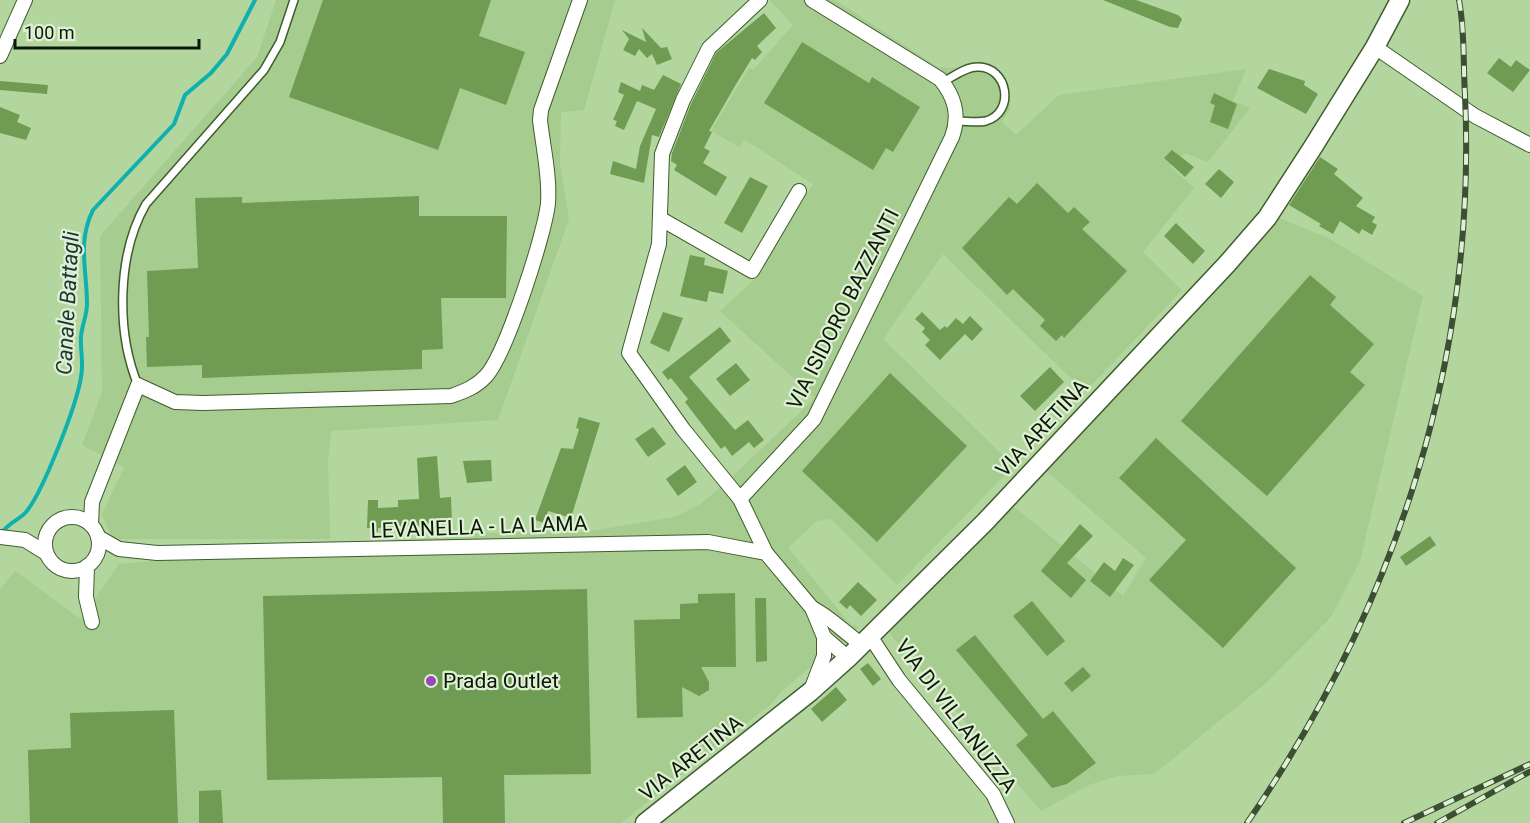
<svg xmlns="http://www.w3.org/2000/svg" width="1530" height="823" viewBox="0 0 1530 823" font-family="Roboto,sans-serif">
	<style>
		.built { fill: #a6cc8f }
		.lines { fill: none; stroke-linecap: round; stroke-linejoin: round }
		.stream { stroke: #10b0af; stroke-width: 4 }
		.building { fill: #6f9c52 }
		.service-casing { stroke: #3f5d2c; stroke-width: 10 }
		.minor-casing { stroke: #3f5d2c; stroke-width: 16 }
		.tertiary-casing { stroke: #3f5d2c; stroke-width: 21 }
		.service { stroke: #fff; stroke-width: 7 }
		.minor { stroke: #fff; stroke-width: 14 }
		.tertiary { stroke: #fff; stroke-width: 18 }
		.rail-casing { stroke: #3c4f32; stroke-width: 6 }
		.rail { stroke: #dff1d5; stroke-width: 4; stroke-dasharray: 11; stroke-linecap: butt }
		.poi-dot { fill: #9748b9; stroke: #dff1d5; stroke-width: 2 }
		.labels { text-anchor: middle; stroke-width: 4.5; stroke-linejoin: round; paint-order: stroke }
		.street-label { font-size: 21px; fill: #0d1906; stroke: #dff1d5 }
		.poi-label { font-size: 21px; fill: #0d1906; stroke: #dff1d5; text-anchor: start }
		.water-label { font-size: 22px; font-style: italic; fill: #1e3534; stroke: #dff1d5 }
	</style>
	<rect width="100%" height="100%" fill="#b3d69f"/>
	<g class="built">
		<path d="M276,0H615L584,110L561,112L560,163L569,219L498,420L331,431L328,461L330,539H113L102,515L124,467L82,445L102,392L100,236L257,57Z"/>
		<path d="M770,0H835L938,67L957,68L979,61L993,65L1003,75L1010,90V109L1002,122L1016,135L1059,95L1246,69L1233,101L1250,108L1208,162L1185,153L1170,166L1194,188L1143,252L1182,290L1085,392L943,254L883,339L1014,466L897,585L831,519L817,521L788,548L851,625L860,627L784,689L771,704L621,823H0V589L15,571L81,619L119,564L484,533L583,532L675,517L699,505L721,487L815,398L720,311L756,278L813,184L745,140L739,147L711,131L749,68L754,69L793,25Z"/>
		<path d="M1275,216L1330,239L1423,296L1360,561L1331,617L1265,684L1154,774L1117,776L1089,785L1041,811L887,630L1011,504L1123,596L1146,558L1046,471Z"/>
	</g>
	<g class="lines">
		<path class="stream" d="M2,533C8,523 19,520 26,512C43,492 77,404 81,377C84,363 80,349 81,336C82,325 87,315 87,304C87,270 77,242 93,210L174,124L185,95L211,73L227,54L255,0"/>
	</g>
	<g class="building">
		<path d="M323,0H491L479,36L525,52L506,105L460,88L438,150L289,97Z"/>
		<path d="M1103,0H1136L1178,15L1182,19L1178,28L1170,27Z"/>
		<path d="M764,13L776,28L757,46L762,52L755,60L752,58L735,86L709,131L712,132L704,148L710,151L703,163L727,177L716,196L674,170L677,165L671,161L672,153L691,104L716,53Z"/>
		<path d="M642,28L661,48L667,47L672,59L657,65L652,54L647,58L639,49L635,56L623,50L629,39L622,30L646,42Z"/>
		<path d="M802,42L869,83L872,77L920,107L893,152L886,148L873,170L764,103Z"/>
		<path d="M1499,58L1511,67L1516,60L1530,70L1513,92L1487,73Z"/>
		<path d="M1269,69L1305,81L1304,85L1318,94L1306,114L1257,88Z"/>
		<path d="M663,75L681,84L659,137L652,135L644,183L610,174L613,161L636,169L640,146L656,109L637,101L624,130L615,126L617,121L613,120L624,95L618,92L621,82L640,91L642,85L654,90Z"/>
		<path d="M0,81L48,85L47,94L0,90Z"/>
		<path d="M1214,93L1237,104L1228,129L1210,122L1215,105L1210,103Z"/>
		<path d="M0,107L20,115L17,122L31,128L26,140L0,133Z"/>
		<path d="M1172,150L1194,167L1185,177L1164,158Z"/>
		<path d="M1320,157L1338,169L1334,174L1363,198L1356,206L1375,217L1372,222L1377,225L1372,235L1362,229L1359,234L1340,221L1333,234L1319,226L1321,224L1289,205Z"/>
		<path d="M1219,169L1234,182L1221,198L1205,184Z"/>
		<path d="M750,177L768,186L742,233L724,223Z"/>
		<path d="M1037,183L1068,213L1074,207L1090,222L1082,229L1127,271L1064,338L1062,335L1056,341L1040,326L1045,320L1013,289L1007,295L962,248L1009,197L1017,204Z"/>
		<path d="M419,196V216H507L506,298H441L443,349L422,350V369L202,378V365L147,367L146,337H149L147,271L198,268L195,198L242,197V203Z"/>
		<path d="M1176,223L1205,251L1193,264L1164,236Z"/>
		<path d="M690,255L705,258L704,265L728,271L723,294L709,291L707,302L680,296Z"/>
		<path d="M1310,275L1336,297L1330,305L1374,344L1350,372L1365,385L1267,496L1181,421Z"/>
		<path d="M663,312L683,318L669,352L650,343Z"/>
		<path d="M922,312L940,330L945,326L947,328L956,318L963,324L970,316L983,329L972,341L965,334L940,360L925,345L930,340L922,332L925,328L915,319Z"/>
		<path d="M720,327L731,341L689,377L735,430L748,420L764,440L754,448L749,442L732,456L725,446L721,449L685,402L688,399L671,378L668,380L662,372Z"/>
		<path d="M736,363L750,380L730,396L716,379Z"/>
		<path d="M1050,367L1064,382L1035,411L1020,396Z"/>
		<path d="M890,373L967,446L877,542L802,471Z"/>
		<path d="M579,417L600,423L571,518L548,511L544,523L535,520L561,448L573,449L579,429L576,428Z"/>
		<path d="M653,427L666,444L648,457L635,439Z"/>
		<path d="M1156,438L1296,568L1223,648L1149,580L1186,540L1119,478Z"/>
		<path d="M437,456L440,498L451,497L452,524L378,528V532L370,533V528H367L368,500H378V508L398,507V500L419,499L417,458Z"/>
		<path d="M491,460L492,481L467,483L463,461Z"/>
		<path d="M685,465L697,482L678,496L666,479Z"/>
		<path d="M1080,524L1093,536L1067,563L1086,580L1071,598L1041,571Z"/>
		<path d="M1430,536L1436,545L1406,566L1400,557Z"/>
		<path d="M1123,558L1134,565L1110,597L1090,581L1104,562L1115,571Z"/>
		<path d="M858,582L877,600L861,616L850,605L847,609L839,602Z"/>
		<path d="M587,589L591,774L504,775L505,823H443L442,777L267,780L263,596Z"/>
		<path d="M735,593L736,667H701L709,682V690L699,696L682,687L683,717L637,718L634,620L680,619V604L698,603V594Z"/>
		<path d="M755,598H766L767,661L756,662Z"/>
		<path d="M1032,601L1065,641L1047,656L1013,616Z"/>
		<path d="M975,635L1043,719L1053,711L1096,763L1067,784L1052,788L1016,745L1028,735L956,650Z"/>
		<path d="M868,663L881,679L873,686L860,669Z"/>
		<path d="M1083,667L1091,676L1072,692L1064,683Z"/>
		<path d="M836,687L847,700L822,722L811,709Z"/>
		<path d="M174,710L178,823H30L28,750L71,748L70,713Z"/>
		<path d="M221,790L223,823H199V791Z"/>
	</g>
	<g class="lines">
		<defs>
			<g id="service">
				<path d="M943,82C953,77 965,67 977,67C1008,66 1016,112 986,121C977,123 967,121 958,121"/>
				<path d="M138,385C116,332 117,254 146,204L264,70L280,42L294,0"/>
			</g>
			<g id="minor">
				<path d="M760,0L709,48L683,100L662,154L659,244L629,353L683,429L740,499L766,553"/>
				<path d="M1375,47L1475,116L1530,145"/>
				<path d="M0,56L25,0"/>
				<path d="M661,219L752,271L799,191"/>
				<path d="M740,499L814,419L952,137C960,115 955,97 940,79L812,0"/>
				<circle cx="72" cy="544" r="27"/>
				<path d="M91,525L92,502L138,385L175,402L203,403L451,396C465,391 476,387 486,376C506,354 545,234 548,203C550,176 543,147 540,120L541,110L580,0"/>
				<path d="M0,537L25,540L46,553"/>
				<path d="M98,537L119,549L157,553L708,542L766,553L812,608L824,637V656L811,690"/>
				<path d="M87,566L86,597L92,622"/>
				<path d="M812,608C829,616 845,633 861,644"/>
				<path d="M870,636L899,680L993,794L1007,823"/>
				<path d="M824,637L848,658"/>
			</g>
			<path id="tertiary" d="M645,823L810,692L848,658L985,522L1227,264L1267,218L1313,147L1375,47L1400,0"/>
		</defs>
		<use href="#service" class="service-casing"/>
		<use href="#minor" class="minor-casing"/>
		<use href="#tertiary" class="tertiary-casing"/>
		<use href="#service" class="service"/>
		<use href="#minor" class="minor"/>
		<use href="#tertiary" class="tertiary"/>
		<defs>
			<g id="rail">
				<path d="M1247,823C1396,607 1477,358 1465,95C1463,64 1465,31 1459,0"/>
				<path d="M1404,823L1530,764"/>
				<path d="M1437,823L1529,772"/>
			</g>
		</defs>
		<use href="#rail" class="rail-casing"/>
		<use href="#rail" class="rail"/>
	</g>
	<circle class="poi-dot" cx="431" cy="681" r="6"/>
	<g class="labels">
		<g class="street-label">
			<text transform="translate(843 309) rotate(-63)" y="7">VIA ISIDORO BAZZANTI</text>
			<text transform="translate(1042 428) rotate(-47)" y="7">VIA ARETINA</text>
			<text transform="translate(479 527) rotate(-2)" y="7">LEVANELLA - LA LAMA</text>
			<text transform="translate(956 716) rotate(53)" y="7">VIA DI VILLANUZZA</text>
			<text transform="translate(691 758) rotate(-38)" y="7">VIA ARETINA</text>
		</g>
		<g class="poi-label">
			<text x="443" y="688">Prada Outlet</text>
		</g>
		<g class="water-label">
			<text transform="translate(67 303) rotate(-87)" y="8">Canale Battagli</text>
		</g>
	</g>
	<path d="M15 39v9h184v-9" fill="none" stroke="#0d1906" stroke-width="3"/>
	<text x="24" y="39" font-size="18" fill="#0d1906" stroke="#dff1d5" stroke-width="4.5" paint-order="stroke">100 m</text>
</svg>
